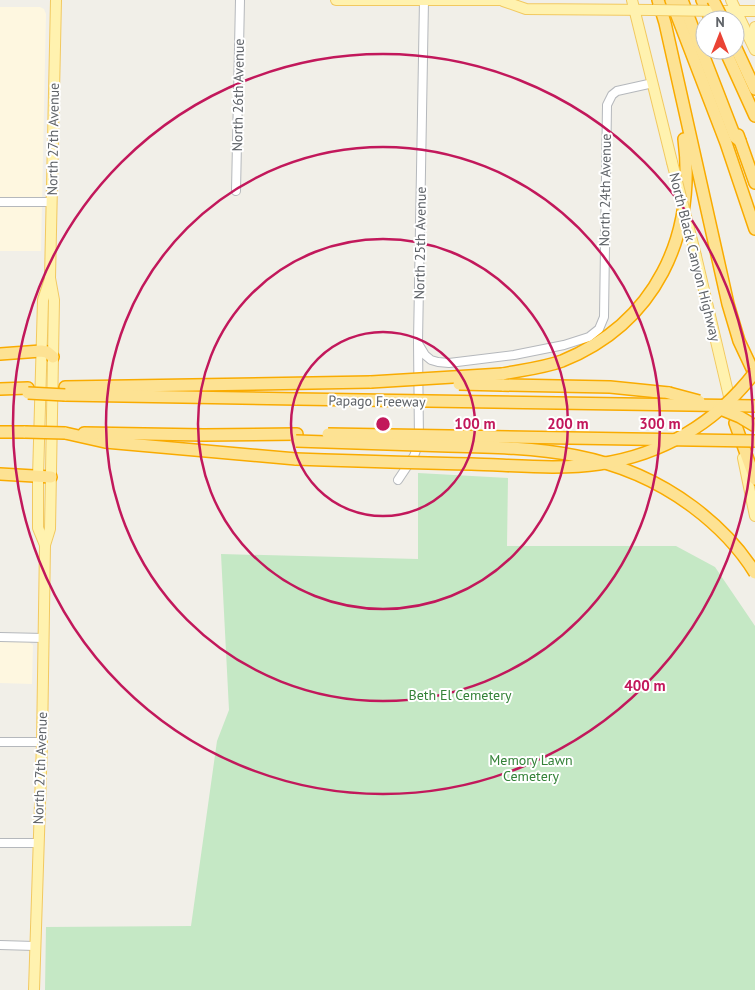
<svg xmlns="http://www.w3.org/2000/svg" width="755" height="990" viewBox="0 0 755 990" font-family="'PT Sans',sans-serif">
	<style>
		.commercial { fill: #fef7e0 }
		.green { fill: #c5e8c5 }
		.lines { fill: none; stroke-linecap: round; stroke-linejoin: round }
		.minor-casing { stroke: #b5b8bc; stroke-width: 10 }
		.major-casing { stroke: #f2c960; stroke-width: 12 }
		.highway-casing { stroke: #f9ab00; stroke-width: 14 }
		.minor { stroke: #fff; stroke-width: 8 }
		.major { stroke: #fff2af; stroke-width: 10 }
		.highway { stroke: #fde293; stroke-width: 11 }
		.major-bridge-casing { stroke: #f2c960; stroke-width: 12; stroke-linecap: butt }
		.highway-bridge-casing { stroke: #f9ab00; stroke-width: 14; stroke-linecap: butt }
		.major-bridge { stroke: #fff2af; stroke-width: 10 }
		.highway-bridge { stroke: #fde293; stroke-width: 11 }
		.ring { fill: none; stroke: #c2185b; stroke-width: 2.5 }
		.labels { text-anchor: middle; stroke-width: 4; stroke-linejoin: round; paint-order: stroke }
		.street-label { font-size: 14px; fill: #5f6368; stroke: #fff }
		.park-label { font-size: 14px; fill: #348238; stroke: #fff }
		.centre { fill: #c2185b; stroke: #fff; stroke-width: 2.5 }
		.ring-label { font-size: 15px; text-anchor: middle; font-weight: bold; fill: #c2185b; stroke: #fff; stroke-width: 4; stroke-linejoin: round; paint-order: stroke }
	</style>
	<rect width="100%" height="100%" fill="#f1efe8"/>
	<g class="commercial">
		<path d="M0,7H40L44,9L46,14L41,251H0Z"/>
		<path d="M0,641L29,642L33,645L32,684L0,683Z"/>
	</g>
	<path class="green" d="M418,473L508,478L507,546H676L715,567L755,626V990H45L46,927L191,926L217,741L229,710L221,554L418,559Z"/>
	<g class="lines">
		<defs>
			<g id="minor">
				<path d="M236,191L240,0"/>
				<path d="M0,202H51"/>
				<path d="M419,345L425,355L431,360L438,362L449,363L514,355L564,345L589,337L599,329L604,317L607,105L612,95L617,91L653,83"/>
				<path d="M398,480L414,456L419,442L418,342L424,0"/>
				<path d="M0,637L44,638"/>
				<path d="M0,742H42"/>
				<path d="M0,843H38"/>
				<path d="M0,945L35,946"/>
			</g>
			<g id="major">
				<path d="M336,0H507"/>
				<path d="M632,0L672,162"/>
				<path d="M731,0L755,50"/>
				<path d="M503,1L526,9L653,10"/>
				<path d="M718,11H755"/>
				<path d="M754,44L755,27"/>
				<path d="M696,256L731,405"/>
				<path d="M743,458L755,516"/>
				<path d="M45,545L38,528V477L43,300L50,279"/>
				<path d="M34,990L42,742L45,545L50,529L54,300L50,278L56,0"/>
			</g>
			<g id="highway">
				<path d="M658,0L665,23L728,304L739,341L755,375"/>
				<path d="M671,0L726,143L755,229"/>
				<path d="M682,0L735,137L740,141"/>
				<path d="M702,0L711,20"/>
				<path d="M735,46L755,89"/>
				<path d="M725,50L755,116"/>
				<path d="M738,135L755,183"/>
				<path d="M0,354L41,351L47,352L53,357"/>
				<path d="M502,374C522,370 543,368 562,361C656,323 696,236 684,139"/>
				<path d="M502,385L610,387L669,393"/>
				<path d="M65,387L371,382"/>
				<path d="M0,389L28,388"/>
				<path d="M65,395L297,399"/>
				<path d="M735,423L755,479"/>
				<path d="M0,432H25"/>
				<path d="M65,433L105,442L296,459"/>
				<path d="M84,433L204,435L297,434"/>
				<path d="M0,474L51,477"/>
			</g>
		</defs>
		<use href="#minor" class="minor-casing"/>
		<use href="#major" class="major-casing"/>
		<use href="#highway" class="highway-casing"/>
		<use href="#minor" class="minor"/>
		<use href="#major" class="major"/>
		<use href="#highway" class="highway"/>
		<defs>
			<g id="major-bridge">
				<path d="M653,10L718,11"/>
				<path d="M672,162L696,256"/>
			</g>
			<g id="highway-bridge">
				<path d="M713,0L723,20"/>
				<path d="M371,382L502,374"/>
				<path d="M459,384L502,385"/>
				<path d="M28,393L65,395"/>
				<path d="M669,393L699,401"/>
				<path d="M297,399L755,406"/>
				<path d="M718,408L740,417L755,426"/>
				<path d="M25,432L65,433"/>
				<path d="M328,434L755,441"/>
				<path d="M296,441C347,443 397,444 448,446C539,448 617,450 693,507C717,525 739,547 755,573"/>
				<path d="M296,459C354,461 412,463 471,464C511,465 560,470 599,464C662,455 716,423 755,372"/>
			</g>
		</defs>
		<use href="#major-bridge" class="major-bridge-casing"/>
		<use href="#highway-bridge" class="highway-bridge-casing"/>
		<use href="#major-bridge" class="major-bridge"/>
		<use href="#highway-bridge" class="highway-bridge"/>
	</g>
	<g class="ring">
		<circle cx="383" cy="424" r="92"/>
		<circle cx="383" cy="424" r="185"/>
		<circle cx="383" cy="424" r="277"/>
		<circle cx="383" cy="424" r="370"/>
	</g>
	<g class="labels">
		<g class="street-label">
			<text transform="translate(238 95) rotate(-89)" y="5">North 26th Avenue</text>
			<text transform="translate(53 139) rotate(-89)" y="5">North 27th Avenue</text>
			<text transform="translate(605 190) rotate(-89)" y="5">North 24th Avenue</text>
			<text transform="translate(420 243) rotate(-89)" y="5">North 25th Avenue</text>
			<text transform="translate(695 257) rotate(76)" y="5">North Black Canyon Highway</text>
			<text transform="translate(377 401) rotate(1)" y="5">Papago Freeway</text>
			<text transform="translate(40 768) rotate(-88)" y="5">North 27th Avenue</text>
		</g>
		<g class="park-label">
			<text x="460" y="700">Beth El Cemetery</text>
			<text x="531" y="765">Memory Lawn<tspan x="531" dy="16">Cemetery</tspan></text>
		</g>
	</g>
	<circle cx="383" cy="424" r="8" class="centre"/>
	<g class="ring-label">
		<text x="475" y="429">100 m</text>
		<text x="568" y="429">200 m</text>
		<text x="660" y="429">300 m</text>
		<text x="645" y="691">400 m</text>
	</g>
	<g transform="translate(720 35)"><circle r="24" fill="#ffffff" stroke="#bfc1c3"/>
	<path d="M0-4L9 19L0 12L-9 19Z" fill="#ea4335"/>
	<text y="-8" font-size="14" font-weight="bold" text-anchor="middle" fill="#5f6368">N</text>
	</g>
</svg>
